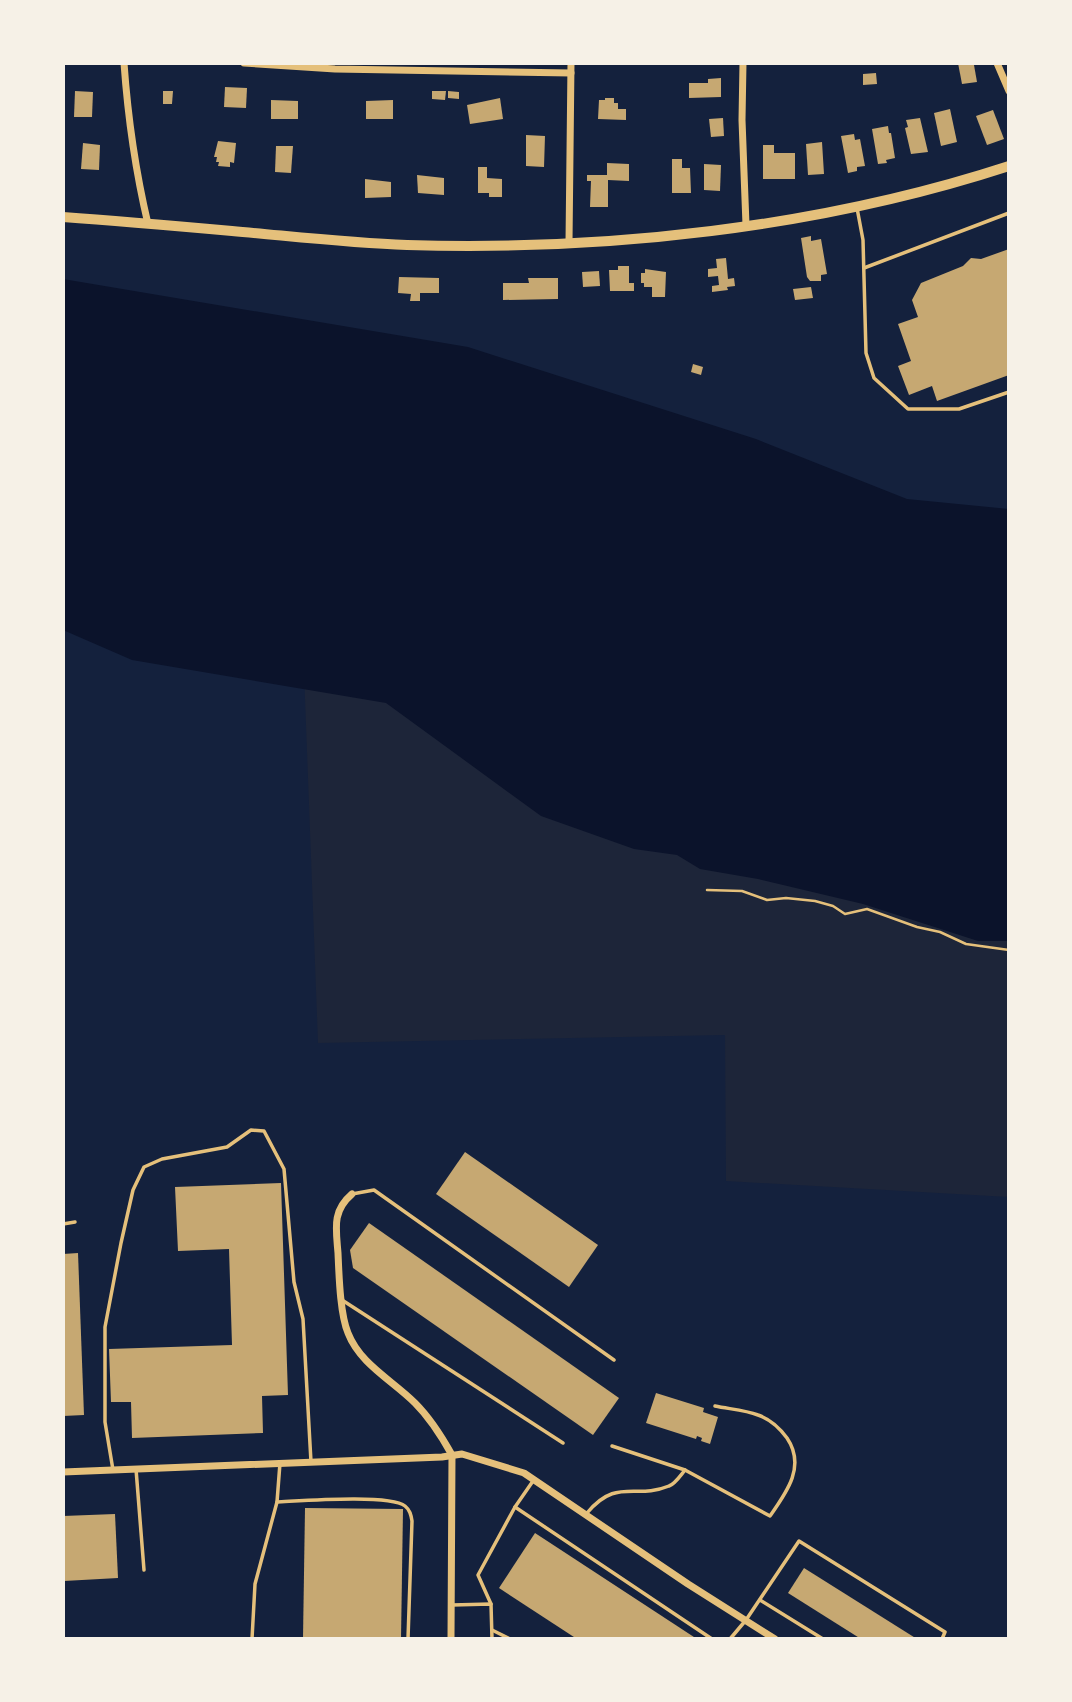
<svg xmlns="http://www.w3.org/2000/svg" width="1072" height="1702" viewBox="0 0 1072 1702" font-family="'DejaVu Sans',sans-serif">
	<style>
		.green { fill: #1d2539 }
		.water { fill: #0b132b }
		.building { fill: #c6a872 }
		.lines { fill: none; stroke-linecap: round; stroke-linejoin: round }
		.path { stroke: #e5c07b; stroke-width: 2.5 }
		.service { stroke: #e5c07b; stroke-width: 3.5 }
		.minor { stroke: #e5c07b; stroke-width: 7 }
		.primary { stroke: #e5c07b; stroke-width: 10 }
	</style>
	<rect width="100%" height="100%" fill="#14213d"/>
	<path class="green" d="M304,672L1009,931V1197L726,1181L725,1035L318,1043Z"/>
	<path class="water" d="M63,279L468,347L756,439L907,499L1009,509V941H978L863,904L758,879L700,869L677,855L634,849L541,816L386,703L132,660L63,630Z"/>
	<g class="building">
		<path d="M958,63L974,65L977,82L962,84Z"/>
		<path d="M876,73L877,84L863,85V74Z"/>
		<path d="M721,78V97L689,98V83H708V79Z"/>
		<path d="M225,87L247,88L246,108L224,107Z"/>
		<path d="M75,91L93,92L92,117H74Z"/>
		<path d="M163,91H173L172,104H163Z"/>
		<path d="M432,91H446L445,100L432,99Z"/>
		<path d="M448,91L459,92V99L448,98Z"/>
		<path d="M500,98L503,119L470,124L467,105Z"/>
		<path d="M605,98H614V103H618V109H626V120L598,119L599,100H605Z"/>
		<path d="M271,100L298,101V119H271Z"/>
		<path d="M393,100V119H366V101Z"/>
		<path d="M950,109L957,142L941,146L934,113Z"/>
		<path d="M993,110L1004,139L987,145L976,116Z"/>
		<path d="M723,118L724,136L711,137L709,119Z"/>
		<path d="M920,118L928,152L911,154L905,128L908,127L906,120Z"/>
		<path d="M888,126L889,133H891L895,158L886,160L887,163L878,164L872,129Z"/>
		<path d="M854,134L855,140L860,139L865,166L857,167V171L848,173L841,136Z"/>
		<path d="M526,135L545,136L544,167L526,166Z"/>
		<path d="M218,141L236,143L234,163L230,162V167L218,166L219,162H216L217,157H214Z"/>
		<path d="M822,142L824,174L808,175L806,144Z"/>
		<path d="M83,143L100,145L99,170L81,169Z"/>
		<path d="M763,145H774V153H795V179H763Z"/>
		<path d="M276,146H293L291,173L275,172Z"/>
		<path d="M672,159H682V168H690L691,193H672Z"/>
		<path d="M607,163L629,164V181L608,180V207H590L591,181H587V175H607Z"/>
		<path d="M704,164L721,165L720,191L704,190Z"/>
		<path d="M478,167H487V178L502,179V197H489V193H478Z"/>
		<path d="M417,175L444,178V195L418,193Z"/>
		<path d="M365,179L391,182V197L365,198Z"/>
		<path d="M811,236V241L821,239L827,274L821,275V281H810L807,277L801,238Z"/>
		<path d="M1009,249V375L937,401L932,386L909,395L898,366L911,361L898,324L918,317L912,300L921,283L963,266L971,258L981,259Z"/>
		<path d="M726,258L728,279L734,278L735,286L727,287L728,290L712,292V286L719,285L718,276L708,277V269L717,268L716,259Z"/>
		<path d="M618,266H629V283H634V291H610L609,270H618Z"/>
		<path d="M645,269L666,272L665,297H652V287H644V283H641V273H645Z"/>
		<path d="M599,271L600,286L583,287L582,272Z"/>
		<path d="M399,277L439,278V293H420V301H410L411,294L398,293Z"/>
		<path d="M528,278H558V299L503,300V283H529Z"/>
		<path d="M811,287L813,298L795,300L793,289Z"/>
		<path d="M693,364L703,367L701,375L691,372Z"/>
		<path d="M465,1152L598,1245L569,1287L436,1194Z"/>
		<path d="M281,1183L288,1395L262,1396L263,1433L132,1438L131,1402H111L109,1349L232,1345L229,1249L178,1251L175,1187Z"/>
		<path d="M369,1223L619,1398L593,1435L353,1268L350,1250Z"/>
		<path d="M78,1253L84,1415L63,1416V1254Z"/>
		<path d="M656,1393L704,1408L703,1412L718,1417L710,1444L701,1441L702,1438L697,1436L696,1439L646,1423Z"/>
		<path d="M305,1508L403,1509L401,1639H303Z"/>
		<path d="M115,1514L118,1578L64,1581L63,1516Z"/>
		<path d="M535,1533L697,1639H577L499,1588Z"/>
		<path d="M804,1568L917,1639H861L788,1593Z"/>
	</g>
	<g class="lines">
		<path class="path" d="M707,890L742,891L767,900L786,898L815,901L833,906L845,914L867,909L917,927L940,932L966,944L1009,950"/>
		<g class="service">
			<path d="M857,208L863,240L866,353L874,378L908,409H959L1009,392"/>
			<path d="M864,268L1009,213"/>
			<path d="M352,1194L374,1190L614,1360"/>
			<path d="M63,1224L75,1222"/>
			<path d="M342,1300L563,1443"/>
			<path d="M612,1446L685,1470"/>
			<path d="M136,1469L144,1570"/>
			<path d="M113,1470L105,1422V1327L121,1243L133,1190L144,1167L162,1159L227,1147L251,1130L264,1131L284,1169L294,1282L303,1319L311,1462"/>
			<path d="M277,1502C300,1501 390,1494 405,1506C410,1510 411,1515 412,1521L408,1639"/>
			<path d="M515,1507L712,1639"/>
			<path d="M587,1513C617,1477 635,1500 669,1486C675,1484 680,1476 685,1470L770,1516C787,1492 806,1466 787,1438C779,1427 770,1419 758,1415C745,1410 729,1409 715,1406"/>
			<path d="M760,1600L823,1639"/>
			<path d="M491,1604L478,1575L515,1507L533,1481"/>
			<path d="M452,1605L491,1604L492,1639"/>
			<path d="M492,1630L510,1639"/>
			<path d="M252,1639L255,1584L277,1502L280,1463"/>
			<path d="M730,1639L746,1620L799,1541L945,1632L942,1639"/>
		</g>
		<g class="minor">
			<path d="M124,63C128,119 135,169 148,224"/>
			<path d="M244,63L335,69L571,73"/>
			<path d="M743,63L742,120L746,225"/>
			<path d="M997,63L1009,91"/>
			<path d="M569,242L571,63"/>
			<path d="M352,1194C332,1211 336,1228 338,1253C339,1275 340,1314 348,1333C360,1364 392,1380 415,1403C430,1418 442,1437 452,1455L451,1639"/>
			<path d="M63,1472L442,1457L462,1454L524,1473L688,1584L775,1639"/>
		</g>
		<path class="primary" d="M63,217C119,221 176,226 232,231C290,236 348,243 407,245C606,251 819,228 1009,166"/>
	</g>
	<rect width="1072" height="1702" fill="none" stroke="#f6f1e7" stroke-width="130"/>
</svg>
